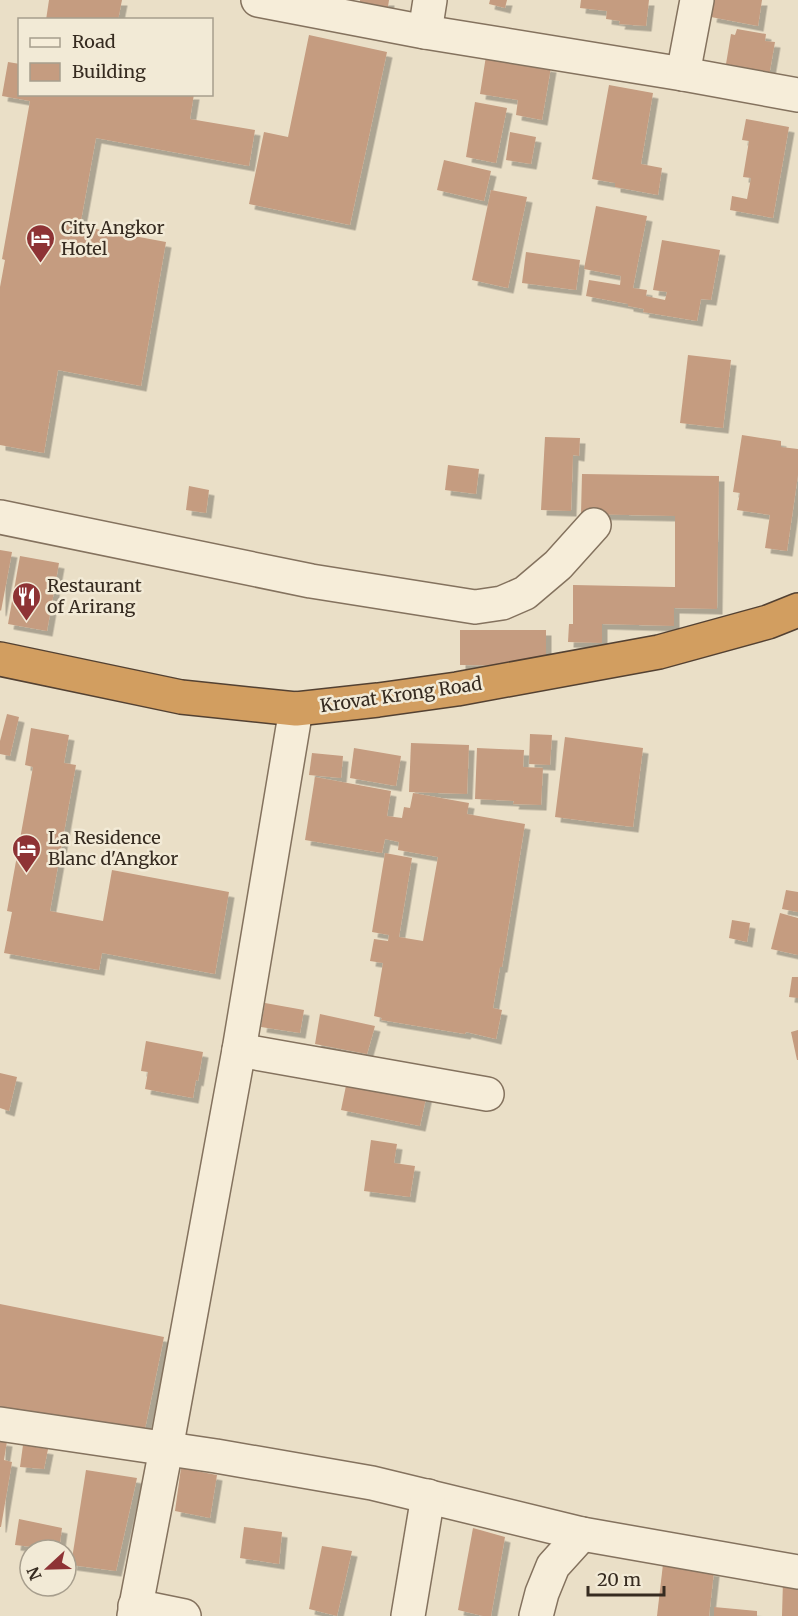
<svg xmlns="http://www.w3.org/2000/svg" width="798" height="1616" viewBox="0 0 798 1616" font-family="Merriweather,serif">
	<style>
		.building { fill: #c59c80; filter: url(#shadow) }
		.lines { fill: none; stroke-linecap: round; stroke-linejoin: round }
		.minor-casing { stroke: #84725e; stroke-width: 36 }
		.highway-casing { stroke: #534132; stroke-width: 36 }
		.minor { stroke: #f6edd9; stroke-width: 33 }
		.highway { stroke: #d29e60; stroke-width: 33 }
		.labels { text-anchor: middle; stroke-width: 5; stroke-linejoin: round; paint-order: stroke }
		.poi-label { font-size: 18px; fill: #362b20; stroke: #f2ead6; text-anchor: start }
		.street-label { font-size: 18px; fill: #362b20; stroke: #f2ead6 }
	</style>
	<defs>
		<filter id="shadow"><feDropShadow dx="5.5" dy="5.5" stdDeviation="0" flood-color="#0004"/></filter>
	</defs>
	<rect width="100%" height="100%" fill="#eadfc7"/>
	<g class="building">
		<path d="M49,0H122L118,20H46Z"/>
		<path d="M360,0H389L387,13L359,8Z"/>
		<path d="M490,0H507L505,8L489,4Z"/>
		<path d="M581,0H649L646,26L619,24L620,21L606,19L607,11L580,8Z"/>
		<path d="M714,0H762L758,26L711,17Z"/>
		<path d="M737,29L766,34L765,41L775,42L769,76L747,72L748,68L726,64L731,34L735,35Z"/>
		<path d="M309,35L387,52L350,225L249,204L264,132L288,137Z"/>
		<path d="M486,56L551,67L542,120L516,115L518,100L480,94Z"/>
		<path d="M8,62L20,64V94H194L190,119L255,130L249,166L96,138L80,226L166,242L141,386L58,370L44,453L0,445V287L5,260L2,259L30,101L2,96Z"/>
		<path d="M609,85L653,93L641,164L662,168L658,195L615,187V183L592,179Z"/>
		<path d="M475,102L507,108L496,163L466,157Z"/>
		<path d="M746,119L789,127L773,218L730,210L732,196L747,199L751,178L743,177L749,141L742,140Z"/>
		<path d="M510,132L536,137L531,164L506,160Z"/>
		<path d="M444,160L491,171L484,201L437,190Z"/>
		<path d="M491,190L527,197L508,288L472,280Z"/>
		<path d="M596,206L647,216L633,288L647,290L646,296L665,300L667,292L653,290L662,240L720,250L711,300L701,299L697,321L643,312L644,309L628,306V304L586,296L589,280L620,285L621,276L584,269Z"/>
		<path d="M526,252L580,260L576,290L522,283Z"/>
		<path d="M688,355L731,360L723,428L680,423Z"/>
		<path d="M742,435L781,441V447L798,449V475L787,551L765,548L770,515L737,510L740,493L733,492Z"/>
		<path d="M545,437L580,438L579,456L573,455L571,511L541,510Z"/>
		<path d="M448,465L479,469L476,494L445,490Z"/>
		<path d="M582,474L719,476L717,609L674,608V626L602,624V643L568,642L569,624H573V585L675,587V516L581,514Z"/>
		<path d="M189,486L209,490L206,513L186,510Z"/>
		<path d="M0,550L12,552L1,611L0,610Z"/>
		<path d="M20,556L59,563L47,631L8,624Z"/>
		<path d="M460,630H546V666L460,665Z"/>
		<path d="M7,714L19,717L10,756L0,754V741Z"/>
		<path d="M31,728L69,735L64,763L76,765L50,911L103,921L112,870L229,892L215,974L102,953L99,970L4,953L12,912L7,911L33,767L25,765Z"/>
		<path d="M530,734L552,735L550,765L529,764Z"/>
		<path d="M565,737L643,748L633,827L555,817Z"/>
		<path d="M411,743L469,745L467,794L409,792Z"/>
		<path d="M354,748L401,756L396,786L350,778Z"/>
		<path d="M477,748L524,750L523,767L543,768L541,805L513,804L514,801L475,799Z"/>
		<path d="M312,753L343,756L341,778L309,775Z"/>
		<path d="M315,777L391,791L387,816L402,818L404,807L410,808L413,793L469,803L467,814L525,824L502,967H500L493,1008L502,1010L496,1039L466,1032L465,1034L381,1020L382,1018L374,1016L383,963L370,961L374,939L388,941L389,935L372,932L385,853L412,858L399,937L423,941L438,857L398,850L399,842L385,839L382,853L305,840Z"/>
		<path d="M786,890L798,892V912L782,909Z"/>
		<path d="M780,913L798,918V955L771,949Z"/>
		<path d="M732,920L750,923L747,942L729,938Z"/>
		<path d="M792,977H798V998L789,997Z"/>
		<path d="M265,1003L304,1010L300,1033L261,1027Z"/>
		<path d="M320,1014L375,1026L367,1054L315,1044Z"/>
		<path d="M798,1030V1060H797L791,1032Z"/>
		<path d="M146,1041L203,1052L198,1081L196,1080L193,1098L145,1089L148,1072L141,1071Z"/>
		<path d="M0,1073L17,1077L9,1111L0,1108Z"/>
		<path d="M348,1076L428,1089L420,1126L341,1110Z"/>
		<path d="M371,1140L397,1144L394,1163L415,1166L410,1197L364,1191Z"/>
		<path d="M0,1304L164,1337L141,1448L0,1425Z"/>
		<path d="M0,1440L7,1441L4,1460L12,1462L1,1527H0Z"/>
		<path d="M23,1445L48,1449L44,1469L20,1467Z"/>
		<path d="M181,1468L217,1475L210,1518L175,1511Z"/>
		<path d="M86,1470L137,1478L116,1571L71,1565Z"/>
		<path d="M19,1519L62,1528L59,1550L15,1545Z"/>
		<path d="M244,1527L282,1532L279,1564L240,1558Z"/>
		<path d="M473,1528L505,1537L491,1616H483L458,1610Z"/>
		<path d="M322,1546L352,1551L337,1616L309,1609Z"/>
		<path d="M663,1564L714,1571L709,1616H657Z"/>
		<path d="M783,1580L798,1582V1616H782Z"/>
		<path d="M714,1607L757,1611V1616H714Z"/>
	</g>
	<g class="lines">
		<defs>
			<g id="minor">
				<path d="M258,0L425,32L683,74L798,95"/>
				<path d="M425,32L430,0"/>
				<path d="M683,74L697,0"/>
				<path d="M0,517L311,581L475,607L502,603L525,593L558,565L594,525"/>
				<path d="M239,1050L487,1094"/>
				<path d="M0,1424L216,1456L372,1483L582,1534L798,1572"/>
				<path d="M135,1606L184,1616"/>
				<path d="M134,1616L166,1449L239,1050L296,709"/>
				<path d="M408,1616L428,1496"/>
				<path d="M536,1616L542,1593L553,1566L582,1534"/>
			</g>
			<path id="highway" d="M0,659L181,697L296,709L378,700L457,689L659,652L768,622L798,610"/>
		</defs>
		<use href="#minor" class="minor-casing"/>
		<use href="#highway" class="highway-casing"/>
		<use href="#minor" class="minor"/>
		<use href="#highway" class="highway"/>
	</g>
	<defs>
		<symbol id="hotel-pin" viewBox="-11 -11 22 30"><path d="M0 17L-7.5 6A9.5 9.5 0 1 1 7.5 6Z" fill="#8e3335" stroke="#f2ead6"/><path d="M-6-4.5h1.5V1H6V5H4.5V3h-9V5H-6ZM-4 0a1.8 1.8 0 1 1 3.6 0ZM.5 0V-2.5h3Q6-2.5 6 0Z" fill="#fff"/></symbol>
		<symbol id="restaurant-pin" viewBox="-11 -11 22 30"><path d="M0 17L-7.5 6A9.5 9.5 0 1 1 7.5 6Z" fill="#8e3335" stroke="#f2ead6"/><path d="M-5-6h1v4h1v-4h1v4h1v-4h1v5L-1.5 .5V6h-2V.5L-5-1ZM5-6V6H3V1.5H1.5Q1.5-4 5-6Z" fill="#fff"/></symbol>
	</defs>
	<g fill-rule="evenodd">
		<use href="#hotel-pin" x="24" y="222" width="33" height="45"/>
		<use href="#restaurant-pin" x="10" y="580" width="33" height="45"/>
		<use href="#hotel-pin" x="10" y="832" width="33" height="45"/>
	</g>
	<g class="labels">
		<g class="poi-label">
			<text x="61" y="234">City Angkor<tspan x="61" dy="21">Hotel</tspan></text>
			<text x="47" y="592">Restaurant<tspan x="47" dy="21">of Arirang</tspan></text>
			<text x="48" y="844">La Residence<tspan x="48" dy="21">Blanc d'Angkor</tspan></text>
		</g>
		<g class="street-label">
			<text transform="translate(401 695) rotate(-8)" y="6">Krovat Krong Road</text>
		</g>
	</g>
	<rect x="18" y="18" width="195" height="78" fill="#f2ead6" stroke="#a79e8d" stroke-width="1.5"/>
	<rect x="30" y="38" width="30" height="9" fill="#f6edd9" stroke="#a79e8d" stroke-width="1.5"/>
	<text x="72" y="48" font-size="18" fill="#362b20">Road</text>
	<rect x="30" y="63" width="30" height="18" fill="#c59c80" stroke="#a79e8d" stroke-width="1.5"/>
	<text x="72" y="78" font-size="18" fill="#362b20">Building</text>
	<g transform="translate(48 1568) rotate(248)"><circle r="28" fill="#f2ead6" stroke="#a79e8d" stroke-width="1.5"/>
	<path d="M0-4.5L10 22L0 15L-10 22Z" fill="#8e3335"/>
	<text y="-9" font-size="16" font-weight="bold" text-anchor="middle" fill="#362b20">N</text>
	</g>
	<path d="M588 1586v9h76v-9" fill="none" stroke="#362b20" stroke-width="3"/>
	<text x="597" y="1586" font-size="18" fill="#362b20" stroke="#f2ead6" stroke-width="4.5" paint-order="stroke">20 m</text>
</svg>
